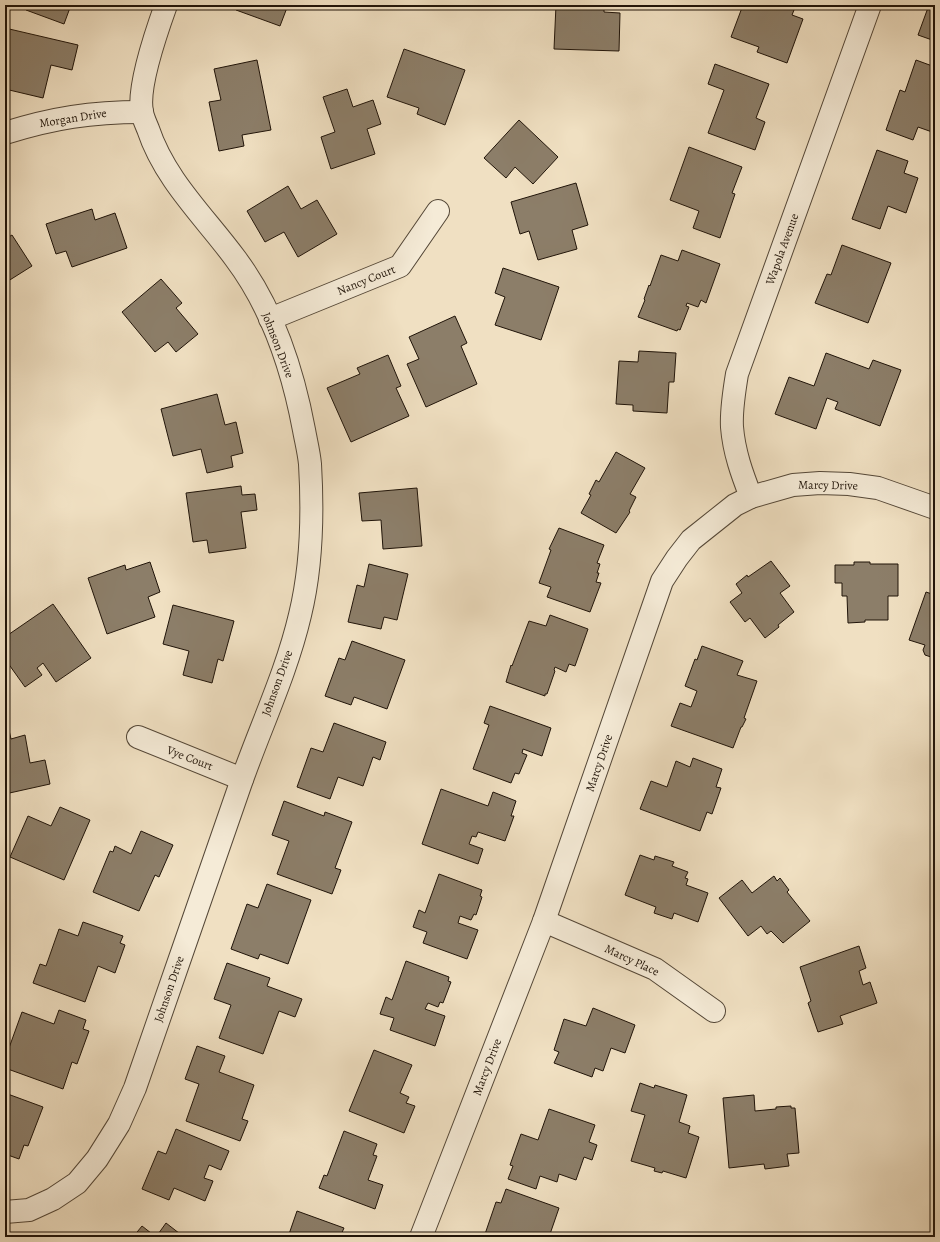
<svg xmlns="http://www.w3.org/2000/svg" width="940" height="1242" viewBox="0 0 940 1242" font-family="Alegreya,serif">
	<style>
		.building { fill: #8c7e69; stroke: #201409 }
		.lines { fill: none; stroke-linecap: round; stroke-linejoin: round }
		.street-casing { stroke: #544737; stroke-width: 24 }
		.street { stroke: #f5ebd7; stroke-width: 22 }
		.labels { text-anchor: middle; stroke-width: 3; stroke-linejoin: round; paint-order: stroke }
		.street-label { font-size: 12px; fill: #201409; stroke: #f5ebd7 }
	</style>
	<rect width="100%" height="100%" fill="#f0e0c2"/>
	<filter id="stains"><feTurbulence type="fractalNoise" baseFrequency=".005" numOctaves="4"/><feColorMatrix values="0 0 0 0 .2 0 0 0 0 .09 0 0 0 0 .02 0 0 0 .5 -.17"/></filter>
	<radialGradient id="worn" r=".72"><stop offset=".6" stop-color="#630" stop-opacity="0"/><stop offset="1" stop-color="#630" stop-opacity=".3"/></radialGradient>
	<g class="building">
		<path d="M28,5H71L64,24L26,10Z"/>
		<path d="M238,5H288L280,26L236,10Z"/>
		<path d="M556,5H604V12L620,13L619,51L554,49Z"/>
		<path d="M743,5H796L792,15L803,19L787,63L757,52L759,47L731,37Z"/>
		<path d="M929,5H935V41L918,35Z"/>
		<path d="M5,28L78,45L72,70L51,65L43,98L5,89Z"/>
		<path d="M404,49L465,70L445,125L417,114L419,108L387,97Z"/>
		<path d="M257,60L271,130L242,135L244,146L219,151L209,102L221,100L214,69Z"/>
		<path d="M916,60L935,67V133L918,127L913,140L886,130L900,90L905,92Z"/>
		<path d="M715,64L769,84L756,118L765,122L755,150L708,133L724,90L708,84Z"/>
		<path d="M347,89L353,107L373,100L381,124L367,129L375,154L331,169L321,137L335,132L323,97Z"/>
		<path d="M519,120L558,157L533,184L515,167L506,178L484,158Z"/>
		<path d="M689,147L742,167L732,193L735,194L720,238L693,228L699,211L670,200Z"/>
		<path d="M877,150L908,161L904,173L918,178L906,213L888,206L880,229L852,219Z"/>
		<path d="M576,183L588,225L572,230L577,249L538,260L529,231L520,234L511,202Z"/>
		<path d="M288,186L301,209L317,200L337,234L298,257L284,232L265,242L247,211Z"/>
		<path d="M92,209L95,220L115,213L127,248L72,267L66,251L56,254L46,224Z"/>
		<path d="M12,235L32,266L5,283V239Z"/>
		<path d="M842,245L891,263L868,323L815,303L827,274L831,275Z"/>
		<path d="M682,250L720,264L706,303L701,300L698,307L687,303L686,306L689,307L680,330L678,329L677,331L638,317L645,300L644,299L649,285L650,286L661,255L678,261Z"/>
		<path d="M503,268L559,287L541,340L495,325L505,297L495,293Z"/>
		<path d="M161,279L182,303L176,308L198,334L176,352L168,342L155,352L122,312Z"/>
		<path d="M455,316L467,343L461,346L477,384L426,407L407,364L419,359L409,337Z"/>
		<path d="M639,351L676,353L674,382H669L667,413L633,411V405L616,404L619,361L638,362Z"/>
		<path d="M826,353L869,369L873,360L901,370L880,426L835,409L838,402L827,398L816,429L775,414L789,377L814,386Z"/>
		<path d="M388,355L401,386L396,388L409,416L351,442L327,388L360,374L357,368Z"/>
		<path d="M217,394L225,425L236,422L243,453L231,456L233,467L207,473L201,449L173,456L161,409Z"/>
		<path d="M616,452L645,468L630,494L636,497L629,511L630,512L616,533L581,513L591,495L589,494L596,480L599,482Z"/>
		<path d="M241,486L242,495L255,494L257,510L241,512L246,548L209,553L207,540L193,542L186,493Z"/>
		<path d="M417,488L422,546L383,549L381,520L362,521L359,493Z"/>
		<path d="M559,528L604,545L597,563L600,564L597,573H599L596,582L601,583L590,612L547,597L551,587L539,583L551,550L549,549Z"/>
		<path d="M771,561L790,586L780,593L794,612L778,625L779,627L765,638L750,618L745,622L730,602L742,593L736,584L747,575L748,577Z"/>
		<path d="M150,562L160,592L148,597L155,617L107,634L88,578L125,565L126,570Z"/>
		<path d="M854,562H870V564H898V596H888V620H865V622L848,623L847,596H842V583H835V565H854Z"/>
		<path d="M369,564L408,574L397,620L384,617L381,629L348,622L357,585L364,587Z"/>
		<path d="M926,592L935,595V657L934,658L925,655L923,650L925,645L909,640Z"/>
		<path d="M53,604L91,658L56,682L43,663L37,668L42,675L25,687L5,659V637Z"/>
		<path d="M173,605L234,621L223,661L218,659L212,683L183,675L189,651L163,644Z"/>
		<path d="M550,615L588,629L575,666L569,664L566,672L555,667L554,670L555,671L547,694H545V696L506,682L511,665L512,666L529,621L546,626Z"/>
		<path d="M352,641L405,660L387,709L354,697L351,705L325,696L339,658L345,660Z"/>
		<path d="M702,646L743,661L737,675L757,681L744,718L746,719L742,727H741L733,748L671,726L680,703L691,707L697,691L685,686L695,659L697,660Z"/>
		<path d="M490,706L551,728L542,756L523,749L522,753L527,755L519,774L515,773L511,783L473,769L489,725L484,723Z"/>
		<path d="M334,723L386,742L380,760L373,757L363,786L338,777L330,799L297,787L311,748L323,752Z"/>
		<path d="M9,730L11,739L25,735L30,763L45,760L50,784L5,794V731Z"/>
		<path d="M693,758L722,769L716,787L721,788L712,814L707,812L700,831L640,809L651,781L667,787L676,761L690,767Z"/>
		<path d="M441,789L488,806L493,792L516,801L511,816H514L505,841L478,832L476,837L472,836L469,844L483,849L478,864L422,844Z"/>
		<path d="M284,801L324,816L325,812L352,822L335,868L341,870L332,894L277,874L289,841L272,835Z"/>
		<path d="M60,807L90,820L64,880L10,857L28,816L51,826Z"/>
		<path d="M141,831L173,845L159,877L155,875L139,911L93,892L110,851L113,852L115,846L131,854Z"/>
		<path d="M640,855L654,860L655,856L674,862L672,866L688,872L685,878L688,879L686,885L708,893L698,922L674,913L672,919L654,913L656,907L625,895Z"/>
		<path d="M439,874L482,890L480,896L482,897L476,915L474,914L471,920L460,916L458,923L478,930L467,959L423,943L427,932L413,927L419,910L425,913Z"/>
		<path d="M774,876L777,881L780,878L789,890L787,892L810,921L783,943L771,931L767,934L761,926L748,936L719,898L742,880L752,893Z"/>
		<path d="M267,884L311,900L288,964L260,954L258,959L231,949L247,904L258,908Z"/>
		<path d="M83,922L123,936L120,943L125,945L115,973L98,966L85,1002L33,983L40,964L46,966L59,929L78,936Z"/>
		<path d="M859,946L866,968L859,971L863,985L870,982L877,1003L840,1016L843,1024L818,1032L808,1003L811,1001L800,967Z"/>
		<path d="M406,961L449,977L448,981L451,982L443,1003L440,1002L438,1007L428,1003L425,1009L445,1016L435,1046L390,1030L394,1018L380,1014L386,997L392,1000Z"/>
		<path d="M227,963L270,978L267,986L302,999L295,1017L279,1011L263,1054L219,1038L231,1005L214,999Z"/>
		<path d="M593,1008L635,1025L625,1053L611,1048L603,1071L595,1068L592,1077L554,1063L559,1052L554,1050L564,1019L586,1026Z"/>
		<path d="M59,1010L86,1020L83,1029L89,1031L77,1064L72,1062L63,1089L5,1068V1059L22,1012L54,1024Z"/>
		<path d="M197,1046L225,1056L219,1072L254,1085L242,1119L248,1121L240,1141L186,1121L199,1084L185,1079Z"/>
		<path d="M374,1050L412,1065L400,1093L409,1097L406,1103L415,1106L404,1133L349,1111Z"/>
		<path d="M640,1083L654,1088L655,1085L687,1095L679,1122L690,1126L688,1133L699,1137L686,1178L663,1171L662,1173L654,1171L655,1168L631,1161L645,1115L631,1111Z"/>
		<path d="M5,1093L43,1107L28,1146L24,1145L19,1159L5,1154Z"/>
		<path d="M754,1095L755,1111L776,1109V1107L791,1106V1108H795L799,1153L787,1154L789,1166L765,1169L764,1164L729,1168L723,1098Z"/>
		<path d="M549,1109L595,1125L589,1142L597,1145L592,1160L584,1157L576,1180L559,1174L557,1182L540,1176L536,1189L508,1179L513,1166L510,1165L521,1134L538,1140Z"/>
		<path d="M176,1129L229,1151L221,1170L209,1165L204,1178L213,1181L205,1201L174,1188L169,1200L142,1189L158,1151L166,1154Z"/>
		<path d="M344,1131L377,1144L373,1155L377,1156L368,1180L383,1185L375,1209L319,1188L324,1175L327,1176Z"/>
		<path d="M506,1189L559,1208L549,1237L541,1234L540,1237H484L496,1202L501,1203Z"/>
		<path d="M297,1211L344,1228L340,1237H288Z"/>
		<path d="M166,1223L184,1237H133L142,1226L156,1237Z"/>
	</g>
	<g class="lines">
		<defs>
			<g id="street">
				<path d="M5,133C53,118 91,112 142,112"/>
				<path d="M270,319L400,266L438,211"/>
				<path d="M751,497C742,474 734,452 732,427C731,410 734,392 737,374L870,5"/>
				<path d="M138,737L242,779"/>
				<path d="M544,921L655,969L714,1011"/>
				<path d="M5,1212L29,1210L53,1199L77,1183L97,1159L119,1124L135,1088C169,989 204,890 238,791C258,732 286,675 300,615C312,566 313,514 310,464C309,453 306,441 304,430C293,371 272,307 235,258C204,216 165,180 148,129C146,124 143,118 142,112C137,87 157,30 166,5"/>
				<path d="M421,1237L544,921L662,581L677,558L691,540L735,505L751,497L793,485L820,483L849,484L878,488L935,508"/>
			</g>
		</defs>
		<use href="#street" class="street-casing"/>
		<use href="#street" class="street"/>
	</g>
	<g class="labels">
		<g class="street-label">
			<text transform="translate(73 118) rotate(-9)" y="4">Morgan Drive</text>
			<text transform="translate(782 249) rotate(-70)" y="4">Wapola Avenue</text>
			<text transform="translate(366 280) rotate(-22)" y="4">Nancy Court</text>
			<text transform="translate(278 345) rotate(69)" y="4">Johnson Drive</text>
			<text transform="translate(828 485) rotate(1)" y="4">Marcy Drive</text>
			<text transform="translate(277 683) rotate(-70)" y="4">Johnson Drive</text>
			<text transform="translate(190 758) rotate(21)" y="4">Vye Court</text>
			<text transform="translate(599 763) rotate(-71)" y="4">Marcy Drive</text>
			<text transform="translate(632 960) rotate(25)" y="4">Marcy Place</text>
			<text transform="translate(169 989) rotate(-71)" y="4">Johnson Drive</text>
			<text transform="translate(487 1067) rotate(-69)" y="4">Marcy Drive</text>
		</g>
	</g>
	<rect width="940" height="1242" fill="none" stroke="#f0e0c2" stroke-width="20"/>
	<rect x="6" y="6" width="928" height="1230" fill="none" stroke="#201409" stroke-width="2"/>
	<rect x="10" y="10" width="920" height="1222" fill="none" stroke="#201409"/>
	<rect width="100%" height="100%" filter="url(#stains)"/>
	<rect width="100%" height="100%" fill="url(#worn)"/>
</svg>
